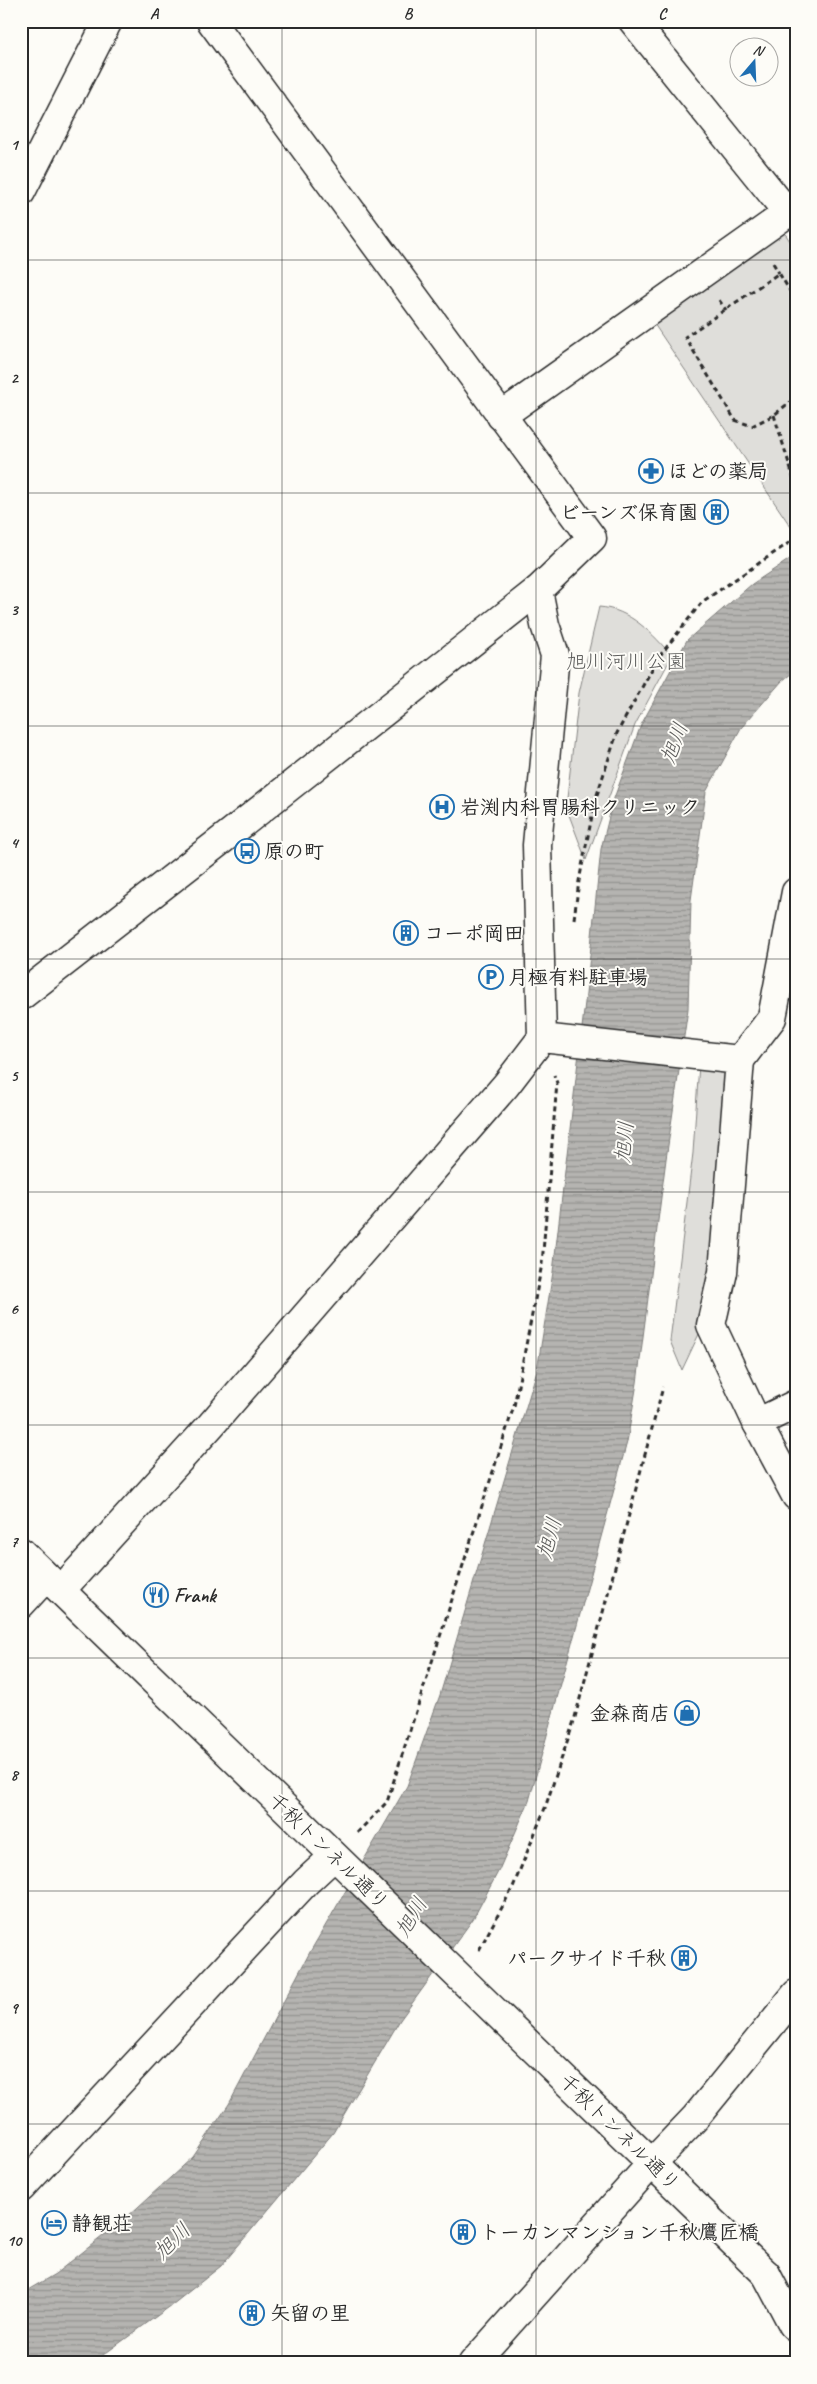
<svg xmlns="http://www.w3.org/2000/svg" width="817" height="2384" viewBox="0 0 817 2384" font-family="Caveat,'Klee One',sans-serif">
	<style>
		.green { fill: #dfdeda; stroke: #858482 }
		.water { fill: url(#water-rules); stroke: #7e7d7b }
		.lines { fill: none; stroke-linecap: round; stroke-linejoin: round }
		.minor-casing { stroke: #2b2b2b; stroke-width: 31 }
		.tertiary-casing { stroke: #2b2b2b; stroke-width: 31 }
		.path { stroke: #2b2b2b; stroke-width: 3; stroke-dasharray: 5 4; stroke-linecap: butt }
		.minor { stroke: #fdfcf7; stroke-width: 28 }
		.tertiary { stroke: #fdfcf7; stroke-width: 28 }
		.grid { fill: none; stroke: #2b2b2b; stroke-width: 1; stroke-opacity: 0.55 }
		.labels { text-anchor: middle; stroke-width: 4; stroke-linejoin: round; paint-order: stroke }
		.poi-label { font-size: 20px; font-weight: bold; fill: #2b2b2b; stroke: #fdfcf7; text-anchor: start }
		.park-label { font-size: 20px; fill: #585857; stroke: #fdfcf7 }
		.street-label { font-size: 20px; fill: #2b2b2b; stroke: #fdfcf7 }
		.water-label { font-size: 21px; font-style: italic; fill: #5b5b5a; stroke: #fdfcf7 }
		.neatline { fill: none; stroke: #2b2b2b; stroke-width: 2 }
		.grid-label { font-size: 16px; text-anchor: middle; font-weight: bold; fill: #2b2b2b }
	</style>
	<defs>
		<pattern id="water-rules" width="6" height="5" patternUnits="userSpaceOnUse" patternTransform="scale(1.25)"><rect width="6" height="5" fill="#b5b4b1"/><path d="M0 2.5h6" fill="none" stroke="#939390"/></pattern>
	</defs>
	<rect width="100%" height="100%" fill="#fdfcf7"/>
	<filter id="ink" filterUnits="userSpaceOnUse"><feTurbulence type="fractalNoise" baseFrequency=".02" numOctaves="2"/><feDisplacementMap in="SourceGraphic" scale="10" xChannelSelector="R" yChannelSelector="G"/><feConvolveMatrix kernelMatrix="1 2 1 2 8 2 1 2 1" color-interpolation-filters="sRGB"/></filter>
	<g filter="url(#ink)">
		<g class="green">
			<path d="M780,226L796,250V527L793,530L650,318Z"/>
			<path d="M599,607C630,609 653,634 672,656L635,725L586,860L566,807L579,693Z"/>
			<path d="M699,1064L729,1066L716,1267L699,1334L682,1370L670,1341L693,1153Z"/>
		</g>
		<path class="water" d="M796,555V670L782,681L741,728L706,792L691,900L688,1009L666,1159L637,1383L627,1442L529,1801L499,1870L473,1919L400,2020L333,2133L221,2266L172,2305L92,2363H21V2294L55,2274L127,2217L193,2157L229,2104L310,1952L407,1786L440,1695L537,1370L553,1272L586,994L601,849L613,801L641,725L687,640L752,584Z"/>
		<g class="lines">
			<defs>
				<g id="minor">
					<path d="M211,21L592,538L538,590L545,625L555,655L537,845L542,1038L740,1060L723,1272L711,1325L757,1423L796,1496"/>
					<path d="M633,21L787,212"/>
					<path d="M21,192L108,21"/>
					<path d="M501,416L796,207"/>
					<path d="M740,1060L772,1018L796,892"/>
					<path d="M757,1423L796,1404"/>
					<path d="M61,1590L211,1425L506,1085L542,1038"/>
					<path d="M21,1604L45,1578"/>
					<path d="M652,2163L695,2118L796,1994"/>
					<path d="M21,2188L306,1882L334,1856"/>
					<path d="M766,2274L793,2325L796,2327"/>
				</g>
				<g id="tertiary">
					<path d="M21,996L232,832L538,590"/>
					<path d="M21,1552L766,2274"/>
					<path d="M473,2363L652,2163"/>
				</g>
			</defs>
			<use href="#minor" class="minor-casing"/>
			<use href="#tertiary" class="tertiary-casing"/>
			<g class="path">
				<path d="M773,263L779,273"/>
				<path d="M719,300L726,310"/>
				<path d="M796,301L779,273L685,337L735,420L752,426L774,415L796,397"/>
				<path d="M774,415L796,486"/>
				<path d="M574,919L579,881L595,801L617,733L658,658L702,602L796,538"/>
				<path d="M357,1833L387,1802L514,1406L542,1264L557,1083L554,1075"/>
				<path d="M479,1950L513,1887L545,1808L574,1721L663,1387"/>
			</g>
			<use href="#minor" class="minor"/>
			<use href="#tertiary" class="tertiary"/>
		</g>
	</g>
	<path class="grid" d="M282,21V2363M536,21V2363M21,260H796M21,493H796M21,726H796M21,959H796M21,1192H796M21,1425H796M21,1658H796M21,1891H796M21,2124H796"/>
	<defs>
		<symbol id="pharmacy-ring" viewBox="-11 -11 22 22"><circle r="9.5" fill="#fdfcf7" stroke="#1f6fb2" stroke-width="1.5"/><path d="M-2-6h4v4h4v4h-4v4h-4v-4h-4v-4h4Z" fill="#1f6fb2"/></symbol>
		<symbol id="building-ring" viewBox="-11 -11 22 22"><circle r="9.5" fill="#fdfcf7" stroke="#1f6fb2" stroke-width="1.5"/><path d="M-4-6H4V6H1V3H-1V6H-4ZM-2.5-4.3h1.7v1.8h-1.7ZM.8-4.3h1.7v1.8H.8ZM-2.5-1h1.7V.8h-1.7ZM.8-1h1.7V.8H.8Z" fill="#1f6fb2"/></symbol>
		<symbol id="hospital-ring" viewBox="-11 -11 22 22"><circle r="9.5" fill="#fdfcf7" stroke="#1f6fb2" stroke-width="1.5"/><path d="M-5-5h3v3.5h4V-5h3V5h-3V1.5h-4V5h-3Z" fill="#1f6fb2"/></symbol>
		<symbol id="bus-ring" viewBox="-11 -11 22 22"><circle r="9.5" fill="#fdfcf7" stroke="#1f6fb2" stroke-width="1.5"/><path d="M-5-6H5V4H4V6H2V4H-2V6H-4V4H-5ZM-3.5-4V0h7V-4ZM-3.5 1.2v1.5H-2V1.2ZM2 1.2v1.5H3.5V1.2Z" fill="#1f6fb2"/></symbol>
		<symbol id="parking-ring" viewBox="-11 -11 22 22"><circle r="9.5" fill="#fdfcf7" stroke="#1f6fb2" stroke-width="1.5"/><path d="M-3.5-5.5H1a3.5 3.5 0 0 1 0 7H-1V5.5H-3.5ZM-1-3.4V-.6H.8a1.4 1.4 0 0 0 0-2.8Z" fill="#1f6fb2"/></symbol>
		<symbol id="restaurant-ring" viewBox="-11 -11 22 22"><circle r="9.5" fill="#fdfcf7" stroke="#1f6fb2" stroke-width="1.5"/><path d="M-5-6h1v4h1v-4h1v4h1v-4h1v5L-1.5 .5V6h-2V.5L-5-1ZM5-6V6H3V1.5H1.5Q1.5-4 5-6Z" fill="#1f6fb2"/></symbol>
		<symbol id="shop-ring" viewBox="-11 -11 22 22"><circle r="9.5" fill="#fdfcf7" stroke="#1f6fb2" stroke-width="1.5"/><path d="M-5-2.5h2.3a2.7 3.5 0 0 1 5.4 0H5L5.5 6h-11ZM-1.5-2.5h3a1.5 2.3 0 0 0-3 0Z" fill="#1f6fb2"/></symbol>
		<symbol id="hotel-ring" viewBox="-11 -11 22 22"><circle r="9.5" fill="#fdfcf7" stroke="#1f6fb2" stroke-width="1.5"/><path d="M-6-4.5h1.5V1H6V5H4.5V3h-9V5H-6ZM-4 0a1.8 1.8 0 1 1 3.6 0ZM.5 0V-2.5h3Q6-2.5 6 0Z" fill="#1f6fb2"/></symbol>
	</defs>
	<g fill-rule="evenodd">
		<use href="#pharmacy-ring" x="637" y="457" width="28" height="28"/>
		<use href="#building-ring" x="702" y="498" width="28" height="28"/>
		<use href="#hospital-ring" x="428" y="793" width="28" height="28"/>
		<use href="#bus-ring" x="233" y="837" width="28" height="28"/>
		<use href="#building-ring" x="392" y="919" width="28" height="28"/>
		<use href="#parking-ring" x="477" y="963" width="28" height="28"/>
		<use href="#restaurant-ring" x="142" y="1581" width="28" height="28"/>
		<use href="#shop-ring" x="673" y="1699" width="28" height="28"/>
		<use href="#building-ring" x="670" y="1944" width="28" height="28"/>
		<use href="#hotel-ring" x="40" y="2209" width="28" height="28"/>
		<use href="#building-ring" x="449" y="2218" width="28" height="28"/>
		<use href="#building-ring" x="238" y="2299" width="28" height="28"/>
	</g>
	<g class="labels">
		<g class="poi-label">
			<text x="668" y="478">ほどの薬局</text>
			<text x="698" y="519" text-anchor="end">ビーンズ保育園</text>
			<text x="460" y="814">岩渕内科胃腸科クリニック</text>
			<text x="264" y="858">原の町</text>
			<text x="424" y="940">コーポ岡田</text>
			<text x="508" y="984">月極有料駐車場</text>
			<text x="174" y="1602">Frank</text>
			<text x="670" y="1720" text-anchor="end">金森商店</text>
			<text x="666" y="1965" text-anchor="end">パークサイド千秋</text>
			<text x="72" y="2230">静観荘</text>
			<text x="480" y="2239">トーカンマンション千秋鷹匠橋</text>
			<text x="270" y="2320">矢留の里</text>
		</g>
		<g class="park-label">
			<text x="626" y="668">旭川河川公園</text>
		</g>
		<g class="street-label">
			<text transform="translate(329 1851) rotate(44)" y="7">千秋トンネル通り</text>
			<text transform="translate(620 2132) rotate(44)" y="7">千秋トンネル通り</text>
		</g>
		<g class="water-label">
			<text transform="translate(674 743) rotate(-69)" y="7">旭川</text>
			<text transform="translate(624 1142) rotate(-84)" y="7">旭川</text>
			<text transform="translate(549 1538) rotate(-74)" y="7">旭川</text>
			<text transform="translate(411 1917) rotate(-59)" y="7">旭川</text>
			<text transform="translate(172 2241) rotate(-45)" y="7">旭川</text>
		</g>
	</g>
	<rect width="817" height="2384" fill="none" stroke="#fdfcf7" stroke-width="55"/>
	<g transform="translate(754 62) rotate(19)"><circle r="24" fill="#fdfcf7" stroke="#a9a8a5"/>
	<path d="M0-4L9 19L0 12L-9 19Z" fill="#1f6fb2"/>
	<text y="-8" font-size="14" font-weight="bold" text-anchor="middle" fill="#2b2b2b">N</text>
	</g>
	<rect x="28" y="28" width="762" height="2328" class="neatline"/>
	<g class="grid-label">
		<text x="154" y="19">A</text>
		<text x="408" y="19">B</text>
		<text x="662" y="19">C</text>
		<text x="14" y="150">1</text>
		<text x="14" y="383">2</text>
		<text x="14" y="615">3</text>
		<text x="14" y="848">4</text>
		<text x="14" y="1081">5</text>
		<text x="14" y="1314">6</text>
		<text x="14" y="1547">7</text>
		<text x="14" y="1780">8</text>
		<text x="14" y="2013">9</text>
		<text x="14" y="2246">10</text>
	</g>
</svg>
